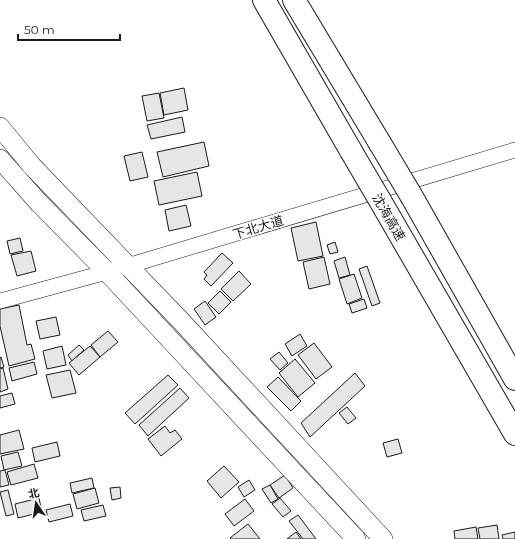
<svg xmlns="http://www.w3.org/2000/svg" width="515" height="539" viewBox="0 0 515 539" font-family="Montserrat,'Noto Sans SC',sans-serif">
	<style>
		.building { fill: #e6e6e6; stroke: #1a1a1a }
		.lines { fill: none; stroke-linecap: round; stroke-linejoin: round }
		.minor-casing { stroke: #1a1a1a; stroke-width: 16 }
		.major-casing { stroke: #1a1a1a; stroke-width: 20 }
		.highway-casing { stroke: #1a1a1a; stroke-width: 24 }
		.minor { stroke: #fff; stroke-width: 15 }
		.major { stroke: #fff; stroke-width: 19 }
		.highway { stroke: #fff; stroke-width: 22 }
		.highway-bridge-casing { stroke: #1a1a1a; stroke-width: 24; stroke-linecap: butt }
		.highway-bridge { stroke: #fff; stroke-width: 22 }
		.labels { text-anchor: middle; stroke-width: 3; stroke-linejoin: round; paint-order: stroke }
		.street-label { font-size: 13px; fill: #1a1a1a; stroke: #fff }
	</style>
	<rect width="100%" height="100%" fill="#fff"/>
	<g class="building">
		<path d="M184,88L188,110L164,115L160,93Z"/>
		<path d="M159,93L164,118L147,121L142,96Z"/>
		<path d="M182,117L185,132L151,139L147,125Z"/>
		<path d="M204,142L209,166L163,177L157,152Z"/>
		<path d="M142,152L148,177L130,181L124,156Z"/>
		<path d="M197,172L202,196L159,205L154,181Z"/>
		<path d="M186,205L191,226L169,231L165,210Z"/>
		<path d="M316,222L323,256L298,261L291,228Z"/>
		<path d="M20,238L23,251L10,254L7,241Z"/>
		<path d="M335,242L338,252L330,254L327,245Z"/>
		<path d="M31,251L36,271L17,276L11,255Z"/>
		<path d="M222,253L233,263L211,286L204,279L207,275L204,272Z"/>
		<path d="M324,257L330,284L309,289L303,262Z"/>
		<path d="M345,257L350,275L339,278L334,261Z"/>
		<path d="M367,266L380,303L372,306L359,269Z"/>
		<path d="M239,271L251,284L233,301L221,289Z"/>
		<path d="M354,274L362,298L347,304L339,279Z"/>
		<path d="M220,291L231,302L219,314L208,303Z"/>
		<path d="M364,299L367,308L352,313L349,304Z"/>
		<path d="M205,301L216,317L205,325L194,309Z"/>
		<path d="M19,305L27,345L31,344L35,359L9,366L0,326V309Z"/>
		<path d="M56,317L60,335L40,339L36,321Z"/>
		<path d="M108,331L118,342L100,357L91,345Z"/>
		<path d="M300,334L307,346L292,356L285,344Z"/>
		<path d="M314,343L332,367L316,379L298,355Z"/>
		<path d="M79,345L84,350L72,361L68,355Z"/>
		<path d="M62,346L66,365L47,369L43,351Z"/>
		<path d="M90,346L100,357L79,375L69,363Z"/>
		<path d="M279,352L288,363L280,370L270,359Z"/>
		<path d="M1,357L4,367L0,368V358Z"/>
		<path d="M295,359L315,383L298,397L279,373Z"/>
		<path d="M34,362L37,374L12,381L9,368Z"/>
		<path d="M3,368L8,389L0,392V369Z"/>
		<path d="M70,370L76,393L52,398L46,375Z"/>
		<path d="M355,373L365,386L310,437L301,423Z"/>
		<path d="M168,375L178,385L135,424L125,413Z"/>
		<path d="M278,377L301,401L291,411L267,387Z"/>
		<path d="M180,388L189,398L148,436L139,425Z"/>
		<path d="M12,393L15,404L0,408V396Z"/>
		<path d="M347,407L356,418L348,424L339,413Z"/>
		<path d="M165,426L170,433L175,430L182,439L161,456L148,439Z"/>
		<path d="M19,430L24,449L0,454V435Z"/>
		<path d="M398,439L402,453L387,457L383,443Z"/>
		<path d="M57,442L60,456L35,462L32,448Z"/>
		<path d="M18,452L22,466L4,470L1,456Z"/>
		<path d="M34,464L38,478L11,485L7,472Z"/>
		<path d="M224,466L239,482L221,498L207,481Z"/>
		<path d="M5,470L9,485L0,487V471Z"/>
		<path d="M285,475L293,488L279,498L270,485Z"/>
		<path d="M92,478L94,488L72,493L70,483Z"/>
		<path d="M249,480L255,490L244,497L238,487Z"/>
		<path d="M270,485L278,499L271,503L262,489Z"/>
		<path d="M120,487L121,498L112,500L110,488Z"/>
		<path d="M95,488L99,503L77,509L73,494Z"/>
		<path d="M8,490L14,514L6,516L0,492Z"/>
		<path d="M39,498L42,512L18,518L15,504Z"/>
		<path d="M280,498L291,511L283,517L272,504Z"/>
		<path d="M245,499L254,511L234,526L225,514Z"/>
		<path d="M70,504L73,516L49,522L46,510Z"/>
		<path d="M103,505L106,516L84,521L81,510Z"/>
		<path d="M298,515L316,539H303L289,521Z"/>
		<path d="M248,524L260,539H231L230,538Z"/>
		<path d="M497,525L499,539H480L478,528Z"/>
		<path d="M476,527L478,539H455L454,531Z"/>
		<path d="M296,532L301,539H287Z"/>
		<path d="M515,532V539H503L502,535Z"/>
	</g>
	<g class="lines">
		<defs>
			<path id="minor" d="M0,301L107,272L515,150"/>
			<g id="major">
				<path d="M0,127L32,166L181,321L383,539"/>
				<path d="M0,159L39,203L107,272L356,539"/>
			</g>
			<g id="highway">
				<path d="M264,0L351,151"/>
				<path d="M294,0L378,140"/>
				<path d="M412,197L515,379"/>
				<path d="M385,209L515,434"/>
			</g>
		</defs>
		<use href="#minor" class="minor-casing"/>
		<use href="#major" class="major-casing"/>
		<use href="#highway" class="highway-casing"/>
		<use href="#minor" class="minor"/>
		<use href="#major" class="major"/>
		<use href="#highway" class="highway"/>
		<defs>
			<g id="highway-bridge">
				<path d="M378,140L412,197"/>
				<path d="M351,151L385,209"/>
			</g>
		</defs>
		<use href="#highway-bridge" class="highway-bridge-casing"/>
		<use href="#highway-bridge" class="highway-bridge"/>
	</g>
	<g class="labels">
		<g class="street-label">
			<text transform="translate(389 217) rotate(60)" y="5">沈海高速</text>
			<text transform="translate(258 227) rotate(-17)" y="5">下北大道</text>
		</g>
	</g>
	<g transform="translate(36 503) rotate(347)" stroke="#ffffff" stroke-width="3" paint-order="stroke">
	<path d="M0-3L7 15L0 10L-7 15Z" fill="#1a1a1a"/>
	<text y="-6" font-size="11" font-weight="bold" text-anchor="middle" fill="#1a1a1a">北</text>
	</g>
	<path d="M18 34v6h102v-6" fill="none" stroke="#1a1a1a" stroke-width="2"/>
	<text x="24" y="34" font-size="12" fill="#1a1a1a" stroke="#ffffff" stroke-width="3" paint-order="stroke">50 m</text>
</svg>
